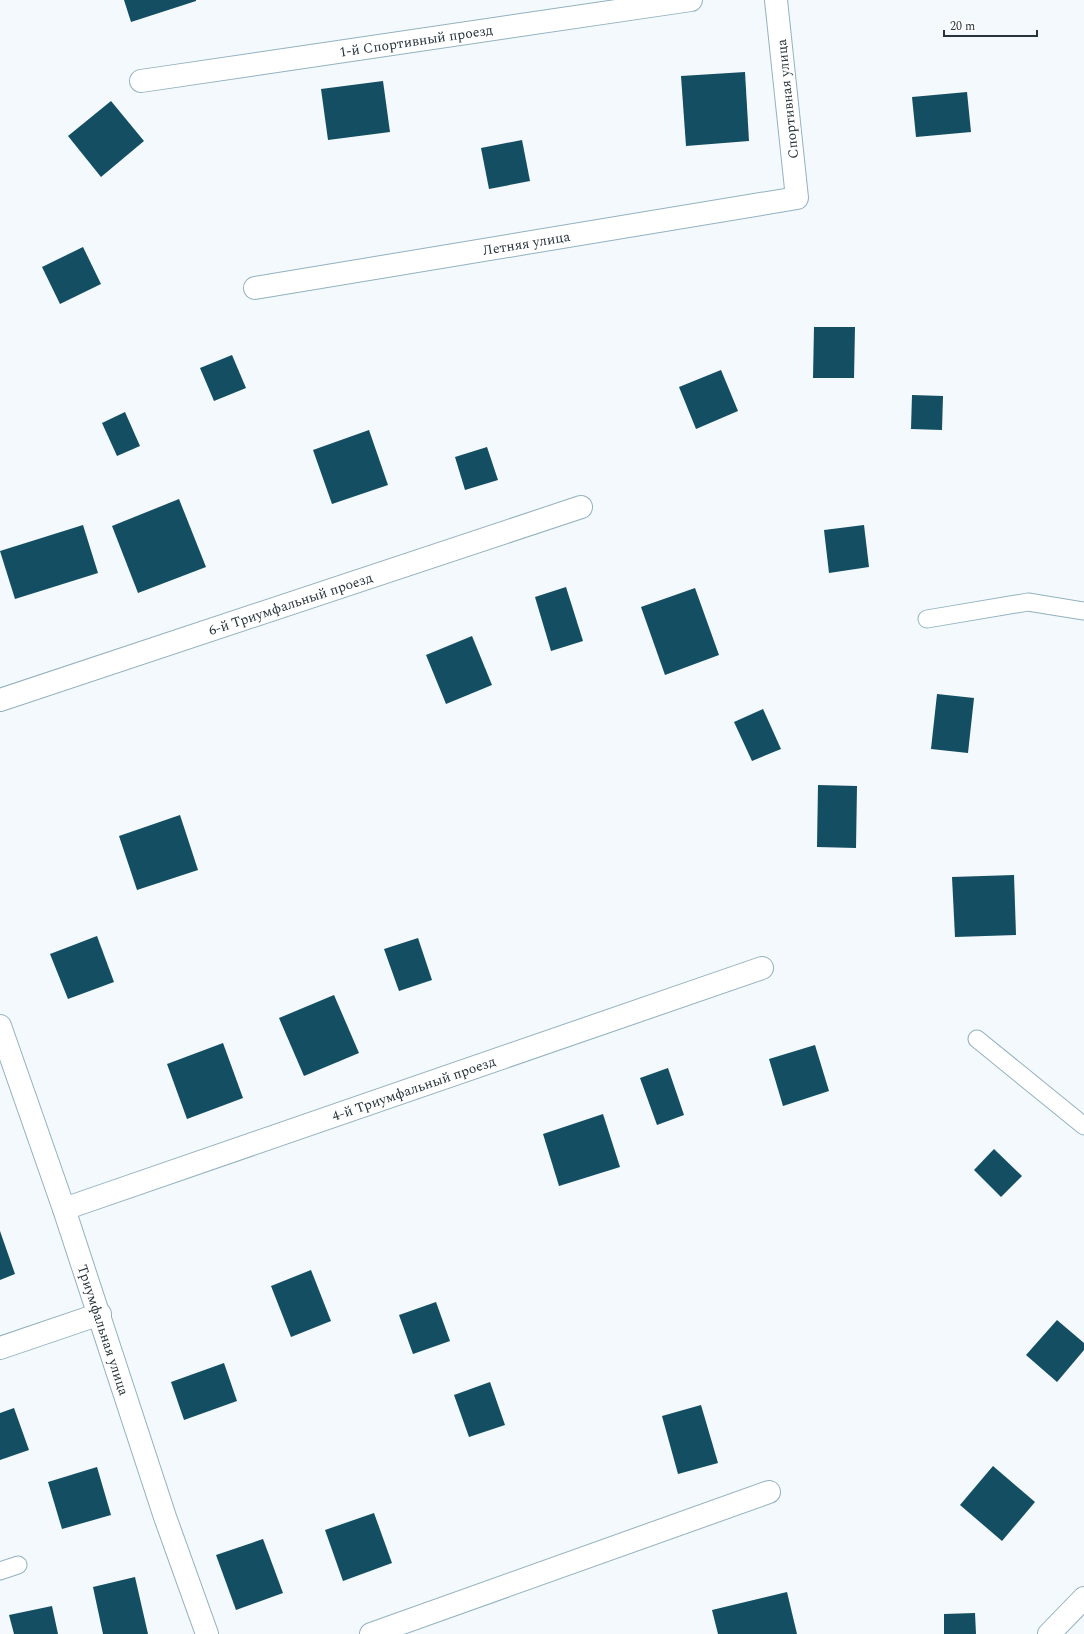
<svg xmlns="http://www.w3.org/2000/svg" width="1084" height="1634" viewBox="0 0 1084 1634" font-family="Spectral,serif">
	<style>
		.building { fill: #134e63 }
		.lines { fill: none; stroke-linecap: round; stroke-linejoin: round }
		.lane-casing { stroke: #93b1bf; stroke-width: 19 }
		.street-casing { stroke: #93b1bf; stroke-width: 24 }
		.lane { stroke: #fff; stroke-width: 17 }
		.street { stroke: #fff; stroke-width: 22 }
		.labels { text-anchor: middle; stroke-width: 4; stroke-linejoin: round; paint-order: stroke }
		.street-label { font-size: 14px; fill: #273439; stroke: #fff }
	</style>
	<rect width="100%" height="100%" fill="#f3f9fc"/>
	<g class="building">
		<path d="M124,0H196V1L131,22Z"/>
		<path d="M745,72L749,141L686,146L681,76Z"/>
		<path d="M383,81L390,132L328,140L321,89Z"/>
		<path d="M967,92L971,132L916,137L912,97Z"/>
		<path d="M111,101L144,141L101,177L68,136Z"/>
		<path d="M522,140L530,181L489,189L481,148Z"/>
		<path d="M83,247L101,284L60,304L42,267Z"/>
		<path d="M814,327H855L854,378H813Z"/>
		<path d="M232,355L246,388L214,401L200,368Z"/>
		<path d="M721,370L738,411L696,429L679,387Z"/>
		<path d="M912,395L943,396L942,430L911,429Z"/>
		<path d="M125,412L140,446L117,456L102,423Z"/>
		<path d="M369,430L388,485L332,504L313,450Z"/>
		<path d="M487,447L498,480L465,490L455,457Z"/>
		<path d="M179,499L206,567L138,593L112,526Z"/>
		<path d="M83,525L98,573L15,599L0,551Z"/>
		<path d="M864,525L869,567L829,573L824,530Z"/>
		<path d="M566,587L583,641L551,651L535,597Z"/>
		<path d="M695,588L719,655L665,675L641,607Z"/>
		<path d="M472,636L492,685L446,704L426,655Z"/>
		<path d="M937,694L974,698L968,753L931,749Z"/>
		<path d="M763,709L781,749L752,761L734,722Z"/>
		<path d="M818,785L857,786L856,848L817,847Z"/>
		<path d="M180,815L198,870L137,890L119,836Z"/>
		<path d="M1014,875L1016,935L955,937L952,877Z"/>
		<path d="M97,936L114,982L68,999L50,954Z"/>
		<path d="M418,938L432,980L399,991L384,949Z"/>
		<path d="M334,995L359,1053L304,1076L279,1018Z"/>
		<path d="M223,1043L243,1098L187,1119L167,1064Z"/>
		<path d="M815,1045L829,1091L783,1106L769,1059Z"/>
		<path d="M668,1068L684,1115L657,1125L640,1078Z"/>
		<path d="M603,1114L620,1167L559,1186L543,1134Z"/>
		<path d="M994,1149L1022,1176L1001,1197L974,1170Z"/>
		<path d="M0,1231L15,1274L0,1280Z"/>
		<path d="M311,1270L331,1321L291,1337L271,1286Z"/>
		<path d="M436,1302L450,1341L413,1354L399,1315Z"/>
		<path d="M1057,1320L1084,1343V1350L1057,1382L1026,1355Z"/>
		<path d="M224,1363L237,1401L184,1420L171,1382Z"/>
		<path d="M490,1382L505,1425L469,1437L454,1395Z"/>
		<path d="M701,1405L718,1463L678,1474L662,1416Z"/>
		<path d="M14,1408L29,1450L0,1460V1413Z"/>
		<path d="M993,1466L1035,1502L1002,1541L960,1505Z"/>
		<path d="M97,1467L111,1515L62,1529L48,1482Z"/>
		<path d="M374,1513L392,1563L343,1581L325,1530Z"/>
		<path d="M263,1539L283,1593L236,1610L216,1555Z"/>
		<path d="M135,1577L148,1634H103L93,1587Z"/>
		<path d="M787,1592L797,1634H718L712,1610Z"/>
		<path d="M52,1606L58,1634H14L9,1615Z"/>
		<path d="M975,1613L976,1634H944V1614Z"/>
	</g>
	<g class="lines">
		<defs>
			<g id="lane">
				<path d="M927,619L1028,602L1084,611"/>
				<path d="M977,1039L1084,1126"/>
				<path d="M0,1571L18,1565"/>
			</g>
			<g id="street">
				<path id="s1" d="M141,81L691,0"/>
				<path id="s2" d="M255,288L797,198L776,0"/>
				<path id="s3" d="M0,700L581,507"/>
				<path id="s4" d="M0,1026L64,1209L165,1517L207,1634"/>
				<path id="s5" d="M64,1209L762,968"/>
				<path d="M0,1348L100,1314"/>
				<path d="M371,1634L769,1492"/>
				<path d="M1049,1634L1084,1598"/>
			</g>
		</defs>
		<use href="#lane" class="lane-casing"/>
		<use href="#street" class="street-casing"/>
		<use href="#lane" class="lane"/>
		<use href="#street" class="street"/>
	</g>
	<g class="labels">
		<g class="street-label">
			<text dy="5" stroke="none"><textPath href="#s1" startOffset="278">1-й Спортивный проезд</textPath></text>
			<text transform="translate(787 99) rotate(-96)" y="5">Спортивная улица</text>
			<text dy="5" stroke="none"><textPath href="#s2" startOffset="275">Летняя улица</textPath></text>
			<text dy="5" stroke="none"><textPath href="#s3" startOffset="306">6-й Триумфальный проезд</textPath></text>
			<text dy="5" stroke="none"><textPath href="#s5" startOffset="370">4-й Триумфальный проезд</textPath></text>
			<text dy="5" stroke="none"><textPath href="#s4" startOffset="321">Триумфальная улица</textPath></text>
		</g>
	</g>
	<path d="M944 30v6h93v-6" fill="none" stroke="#273439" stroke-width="2"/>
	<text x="950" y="30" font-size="12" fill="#273439" stroke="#ffffff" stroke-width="3" paint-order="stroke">20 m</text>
</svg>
